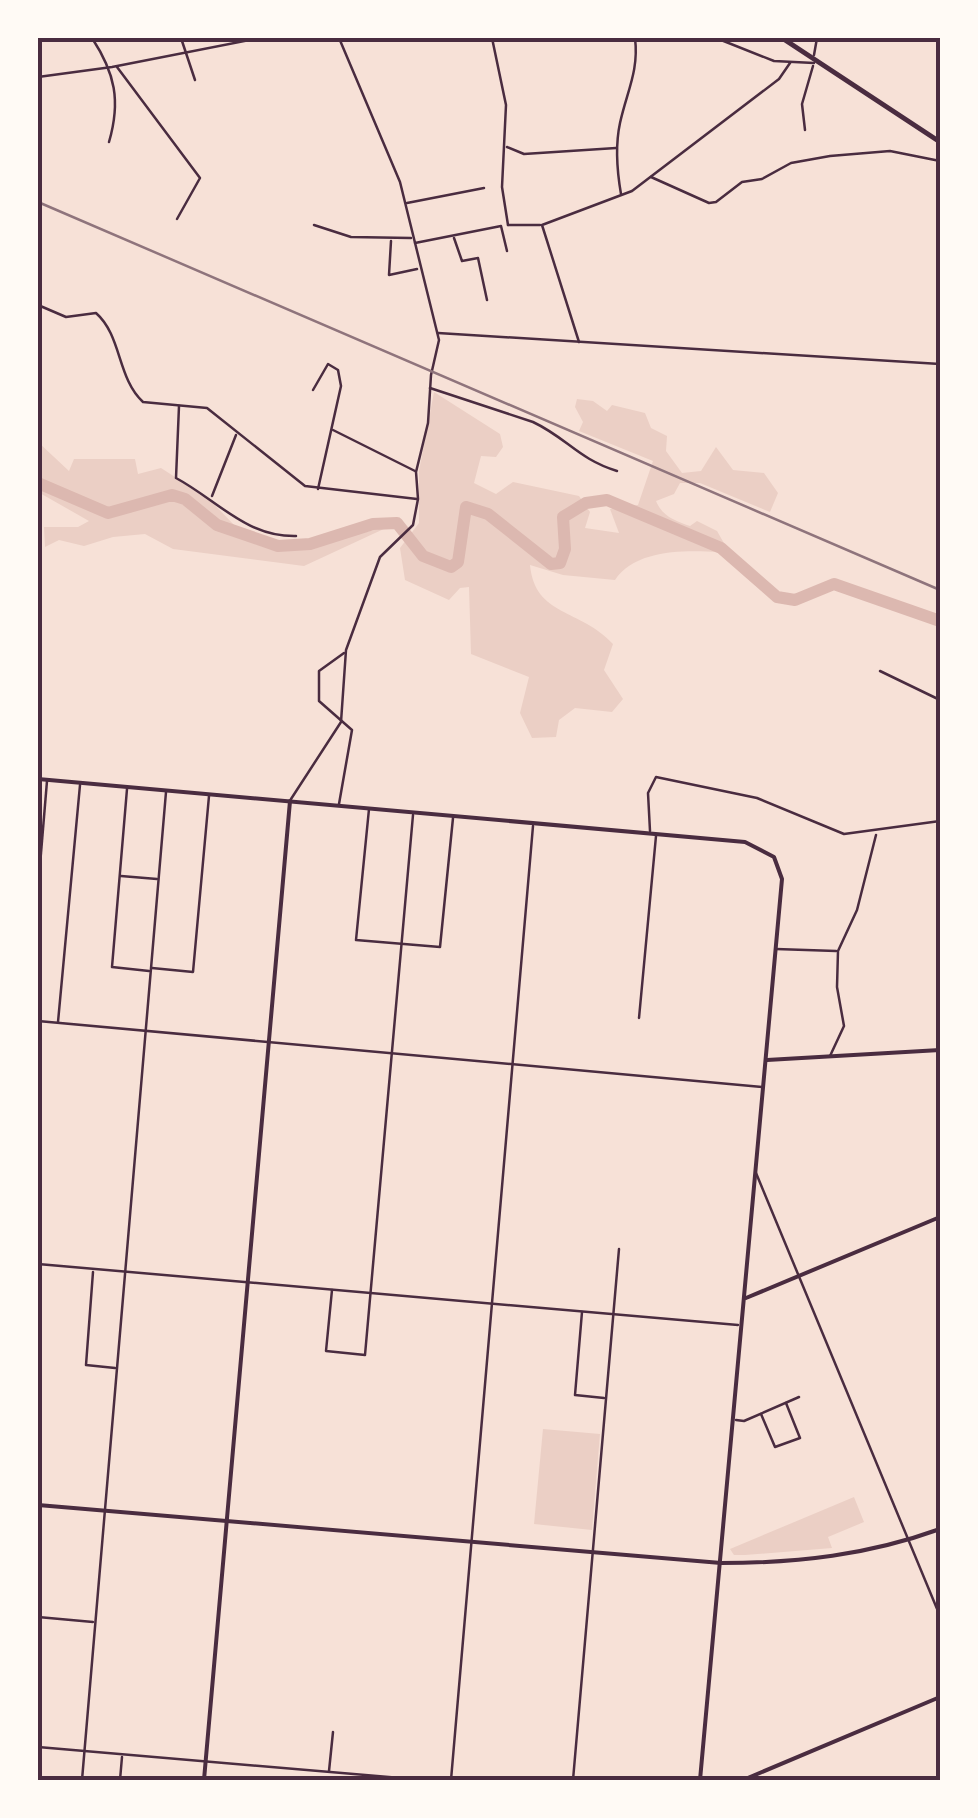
<svg xmlns="http://www.w3.org/2000/svg" width="978" height="1818" viewBox="0 0 978 1818" font-family="Figtree,sans-serif">
	<style>
		.green { fill: #ebcfc5 }
		.lines { fill: none; stroke-linecap: round; stroke-linejoin: round }
		.river { stroke: #dcb8b0; stroke-width: 12 }
		.minor { stroke: #4a2c40; stroke-width: 2.5 }
		.tertiary { stroke: #4a2c40; stroke-width: 4 }
		.primary { stroke: #4a2c40; stroke-width: 5 }
		.rail { stroke: #8f747c; stroke-width: 2.5 }
		.neatline { fill: none; stroke: #4a2c40; stroke-width: 4 }
	</style>
	<rect width="100%" height="100%" fill="#f7e1d7"/>
	<g class="green">
		<path d="M434,392L500,434L503,447L496,457L481,456L474,483L496,494L513,482L579,496L590,512L585,528L619,533L610,509L638,505L653,461L579,431L583,422L575,407L577,399L593,401L607,411L612,405L645,413L651,428L667,436L666,451L682,473L701,471L716,447L733,470L764,473L778,493L770,512L700,483H680L674,494L656,501C662,516 675,521 690,526L697,521L717,531L725,545L718,552C686,550 635,549 615,580L563,575L530,565C535,617 580,608 613,644L604,670L623,699L612,712L575,708L559,720L556,737L532,738L520,713L529,677L471,654L469,587L460,588L449,600L405,580L400,548L419,523V471Z"/>
		<path d="M38,442L69,471L74,459H135L138,474L161,468L209,499L236,527L274,542L335,539L388,527L304,566L173,549L145,534L113,537L84,546L59,540L45,547L44,527H78L89,521L38,492Z"/>
		<path d="M543,1429L600,1434L592,1530L534,1524Z"/>
		<path d="M854,1497L864,1522L828,1537L832,1548L745,1555H734L730,1549Z"/>
	</g>
	<g class="lines">
		<path class="river" d="M38,483L108,513L172,495L185,499L217,525L278,546L310,544L373,524L397,523L423,556L451,567L458,562L466,507L488,514L551,564L560,563L565,549L563,517L586,503L607,500L721,548L777,597L795,600L834,584L940,621"/>
		<g class="minor">
			<path d="M92,38C115,73 121,101 109,142"/>
			<path d="M181,38L195,80"/>
			<path d="M492,38L506,105L502,187L508,225"/>
			<path d="M716,38L774,61L814,63"/>
			<path d="M814,55L817,38"/>
			<path d="M117,67L200,178L177,219"/>
			<path d="M38,77L112,67L260,38"/>
			<path d="M805,130L802,104L813,66"/>
			<path d="M507,147L524,154L616,148"/>
			<path d="M651,177L709,203L716,202L742,182L762,179L791,163L830,156L890,151L940,161"/>
			<path d="M621,194C617,171 615,146 620,123C627,91 639,71 635,38"/>
			<path d="M407,203L484,188"/>
			<path d="M314,225L351,237L411,238"/>
			<path d="M508,225H540"/>
			<path d="M454,238L462,261L478,258L487,300"/>
			<path d="M391,241L389,275L417,269"/>
			<path d="M415,243L501,226L507,251"/>
			<path d="M38,305L66,317L96,313C122,336 117,378 143,402L207,408L305,486L417,499"/>
			<path d="M438,333L940,364"/>
			<path d="M579,342L542,225L632,191L779,79L790,63"/>
			<path d="M430,388L533,422C567,438 578,459 617,471"/>
			<path d="M313,390L328,364L338,370L341,386L318,489"/>
			<path d="M179,406L176,478C217,500 246,537 296,536"/>
			<path d="M333,430L415,471"/>
			<path d="M212,496L236,435"/>
			<path d="M880,671L940,700"/>
			<path d="M127,789L112,967L149,971"/>
			<path d="M291,799L341,722L346,650L380,557L413,525L418,499L416,472L428,423L431,375L439,340L400,182L339,38"/>
			<path d="M339,804L352,730L319,701V671L344,653"/>
			<path d="M369,809L356,940L440,947L453,818"/>
			<path d="M650,831L648,793L656,777L757,798L844,834L940,821"/>
			<path d="M121,876L157,879"/>
			<path d="M38,889L47,781"/>
			<path d="M776,949L836,951"/>
			<path d="M152,968L193,972L209,796"/>
			<path d="M639,1018L656,836"/>
			<path d="M38,1021L762,1087"/>
			<path d="M58,1022L80,785"/>
			<path d="M830,1056L844,1026L837,987L838,951L857,910L876,835"/>
			<path d="M756,1173L940,1616"/>
			<path d="M38,1264L738,1325"/>
			<path d="M93,1272L86,1365L115,1368"/>
			<path d="M332,1290L326,1351L365,1355L413,815"/>
			<path d="M582,1312L575,1395L604,1398"/>
			<path d="M761,1414L775,1447L800,1438L786,1403"/>
			<path d="M736,1420L744,1421L799,1397"/>
			<path d="M38,1617L93,1622"/>
			<path d="M38,1747L424,1780"/>
			<path d="M329,1771L333,1732"/>
			<path d="M82,1780L166,792"/>
			<path d="M120,1780L122,1757"/>
			<path d="M451,1780L533,826"/>
			<path d="M573,1780L619,1249"/>
		</g>
		<g class="tertiary">
			<path d="M38,779L745,842L774,857L782,879L700,1780"/>
			<path d="M767,1060L940,1050"/>
			<path d="M746,1298L940,1217"/>
			<path d="M38,1505L721,1563C798,1563 868,1555 940,1529"/>
			<path d="M204,1780L290,801"/>
			<path d="M743,1780L940,1697"/>
		</g>
		<path class="primary" d="M782,38L940,142"/>
		<path class="rail" d="M38,202L940,590"/>
	</g>
	<rect width="978" height="1818" fill="none" stroke="#fffaf5" stroke-width="80"/>
	<rect x="40" y="40" width="898" height="1738" class="neatline"/>
</svg>
